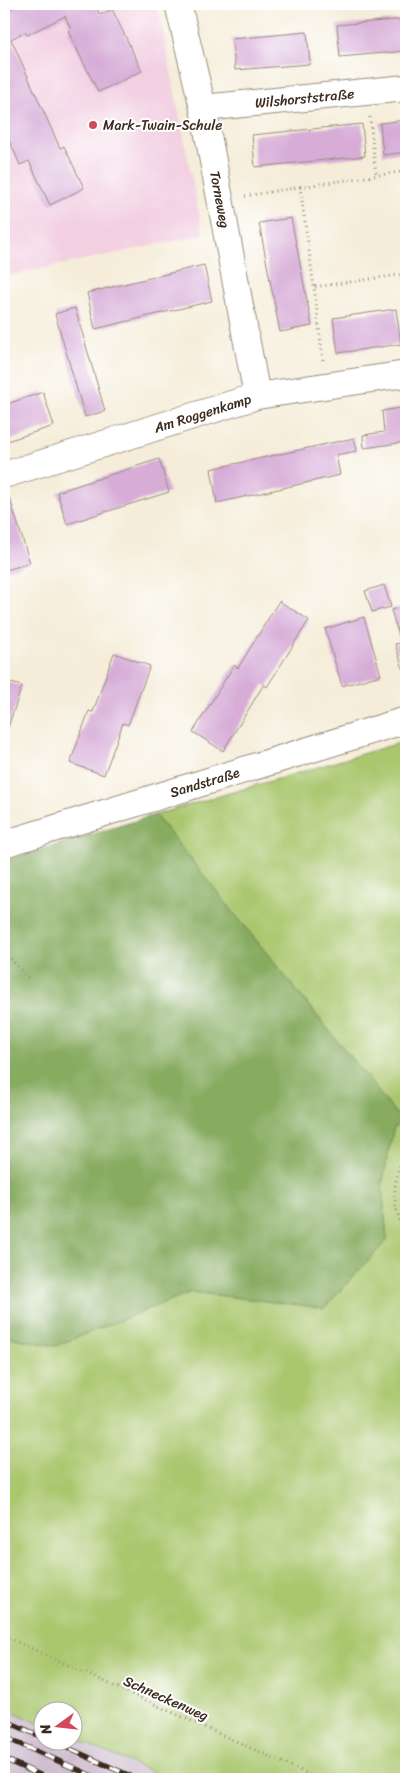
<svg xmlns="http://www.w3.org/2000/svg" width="410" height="1783" viewBox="0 0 410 1783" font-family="Sriracha,sans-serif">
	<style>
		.built { fill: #f2cfe1 }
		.industrial { fill: #cfbdcf }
		.green { fill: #aac76e; stroke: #727846 }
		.forest { fill: #87ac61; stroke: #616b40 }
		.building { fill: #d7add8 }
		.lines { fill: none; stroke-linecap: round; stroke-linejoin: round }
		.minor-casing { stroke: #988c7c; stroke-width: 28 }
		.path { stroke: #988c7c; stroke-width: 3; stroke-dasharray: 1 4; stroke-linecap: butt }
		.minor { stroke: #fff; stroke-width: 26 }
		.rail-casing { stroke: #3b2a1e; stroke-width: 5.5 }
		.rail { stroke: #fff; stroke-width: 4; stroke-dasharray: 11; stroke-linecap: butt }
		.poi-dot { fill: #d1495b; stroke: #fff; stroke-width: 2 }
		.labels { text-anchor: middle; stroke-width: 4; stroke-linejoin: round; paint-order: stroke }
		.street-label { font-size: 14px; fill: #3b2a1e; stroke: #fff }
		.poi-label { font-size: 14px; fill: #3b2a1e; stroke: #fff; text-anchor: start }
	</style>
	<rect width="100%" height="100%" fill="#fff"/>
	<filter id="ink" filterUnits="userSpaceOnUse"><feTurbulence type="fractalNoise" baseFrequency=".02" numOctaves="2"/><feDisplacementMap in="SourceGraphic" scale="10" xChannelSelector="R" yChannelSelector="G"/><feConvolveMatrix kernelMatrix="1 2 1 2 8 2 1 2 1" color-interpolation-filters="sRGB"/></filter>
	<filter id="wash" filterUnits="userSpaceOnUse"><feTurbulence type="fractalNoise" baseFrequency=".0096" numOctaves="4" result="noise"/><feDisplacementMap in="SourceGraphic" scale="20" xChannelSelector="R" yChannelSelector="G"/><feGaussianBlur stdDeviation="1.12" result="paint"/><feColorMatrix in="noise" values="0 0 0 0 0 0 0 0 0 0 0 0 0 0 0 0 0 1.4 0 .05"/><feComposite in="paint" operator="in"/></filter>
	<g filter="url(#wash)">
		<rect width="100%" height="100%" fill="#f5edd9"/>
		<path class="built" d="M4,4H156L160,16L203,235L7,276L4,266Z"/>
		<path class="industrial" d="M4,1706L42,1724V1740H72L73,1738L168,1779H4Z"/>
		<path class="green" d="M406,741V1115L401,1120L406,1127V1779H168L73,1738L72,1710H42V1725L4,1707V1336L55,1346L191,1292L324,1308L387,1240L382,1186L393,1130L401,1120L155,815Z"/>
		<path class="forest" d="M155,815L401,1120L393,1130L382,1185L387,1240L324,1308L191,1292L55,1346L4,1336V861Z"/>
		<g id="blocks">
			<g class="building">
				<path d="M22,4H94L100,15L112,9L142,71L98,92L68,31L71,29L65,16L27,35L25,32L11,39L60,148L64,146L84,188L50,205L29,161L20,165L4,128V12Z"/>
				<path d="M406,19V51L340,57L337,25Z"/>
				<path d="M307,32L310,64L235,70L232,39Z"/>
				<path d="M406,120V152L383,155L380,123Z"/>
				<path d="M362,124L365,156L255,167L252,135Z"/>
				<path d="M291,218L312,326L280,332L259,223Z"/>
				<path d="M204,265L212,301L95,329L87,293Z"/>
				<path d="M75,308L105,411L85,417L55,314Z"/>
				<path d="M396,309L401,344L338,353L333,318Z"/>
				<path d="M43,392L54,426L4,442V405Z"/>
				<path d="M406,407V442L364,448L363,435L384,432L382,411Z"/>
				<path d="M354,438L357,451L336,455L340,475L217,503L211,469Z"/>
				<path d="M159,459L169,492L67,524L57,492Z"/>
				<path d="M10,499L30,563L6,570L4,562V500Z"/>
				<path d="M384,585L391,607L372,612L365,591Z"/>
				<path d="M279,601L309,620L267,687L264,684L223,751L193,732L234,665L238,668Z"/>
				<path d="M406,606V678L395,644L401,643L391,610Z"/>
				<path d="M364,617L381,675L342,686L325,629Z"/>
				<path d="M114,653L150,666L128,725L123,723L104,775L70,763L89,711L93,712Z"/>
				<path d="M4,681L22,686L4,739Z"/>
			</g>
		</g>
	</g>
	<g filter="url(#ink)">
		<use href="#blocks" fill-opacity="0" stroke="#988c7c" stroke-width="1"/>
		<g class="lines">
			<defs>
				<g id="minor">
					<path id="s1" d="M178,4L203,108L257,396"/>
					<path id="s2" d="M203,108L406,88"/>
					<path id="s3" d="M4,475L257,396L406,374"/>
					<path id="s4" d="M4,844L406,720"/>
				</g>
			</defs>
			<use href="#minor" class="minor-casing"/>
			<g class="path">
				<path d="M370,117L376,176"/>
				<path d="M300,187L406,171"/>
				<path d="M245,196L300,187L314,287"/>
				<path d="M401,275L406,315"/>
				<path d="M323,360L314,287L406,274"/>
				<path d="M4,951L29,979"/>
				<path d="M406,1152C398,1167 392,1189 396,1207C398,1217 403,1227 406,1237"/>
				<path d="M4,1636L319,1779"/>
			</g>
			<use href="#minor" class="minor"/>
			<defs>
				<g id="rail">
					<path d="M4,1720L42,1737"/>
					<path d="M4,1737L99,1779"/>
					<path d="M50,1740L137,1779"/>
					<path d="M4,1759L49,1779"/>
					<path d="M4,1777L9,1779"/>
				</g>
			</defs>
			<use href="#rail" class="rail-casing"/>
			<use href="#rail" class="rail"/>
		</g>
	</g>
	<circle class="poi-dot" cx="93" cy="125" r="5"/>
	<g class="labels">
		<g class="street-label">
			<text dy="5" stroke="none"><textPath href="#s2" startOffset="102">Wilshorststraße</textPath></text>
			<text dy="5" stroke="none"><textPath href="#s1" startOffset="200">Torneweg</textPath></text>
			<text dy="5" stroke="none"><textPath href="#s3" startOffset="208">Am Roggenkamp</textPath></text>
			<text dy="5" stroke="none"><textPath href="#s4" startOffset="210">Sandstraße</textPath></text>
			<text transform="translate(166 1698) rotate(24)" y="5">Schneckenweg</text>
		</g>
		<g class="poi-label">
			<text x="103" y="130">Mark-Twain-Schule</text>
		</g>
	</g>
	<rect width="410" height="1783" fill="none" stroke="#fff" stroke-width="20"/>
	<g transform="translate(58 1726) rotate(255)"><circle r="24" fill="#ffffff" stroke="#b1aaa5"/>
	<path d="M0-4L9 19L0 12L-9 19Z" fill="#d1495b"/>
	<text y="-8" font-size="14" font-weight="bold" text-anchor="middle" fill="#3b2a1e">N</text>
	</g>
</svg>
